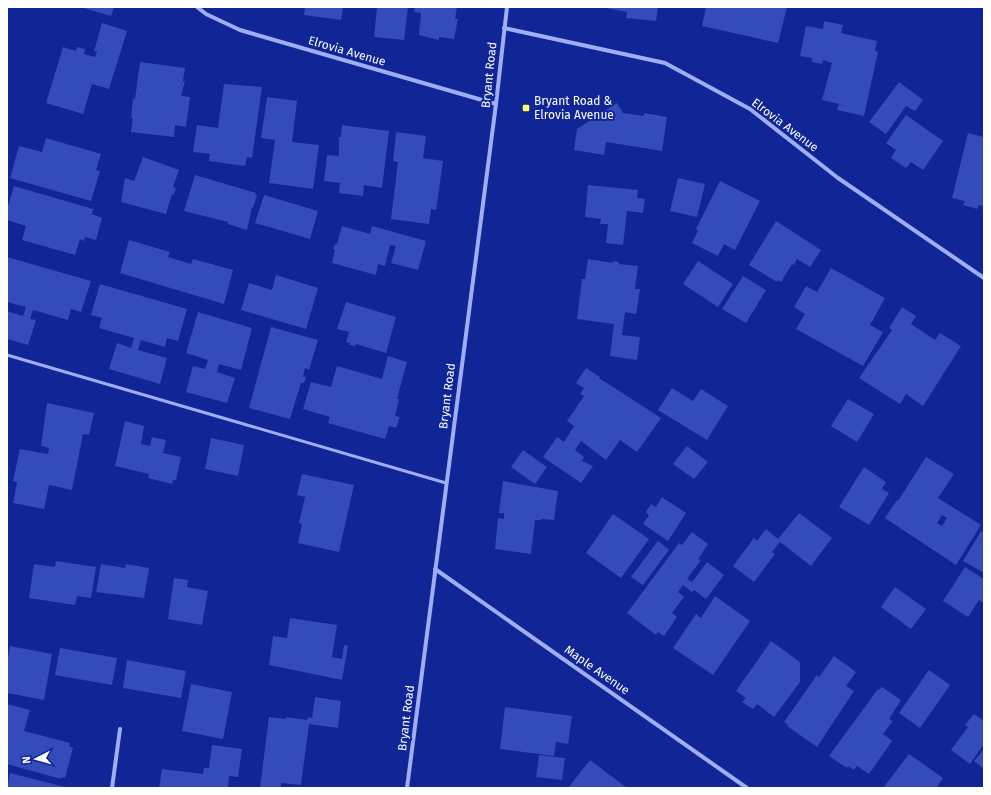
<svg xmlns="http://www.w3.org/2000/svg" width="991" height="795" viewBox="0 0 991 795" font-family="'Fira Sans',sans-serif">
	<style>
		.building { fill: #344bbc; fill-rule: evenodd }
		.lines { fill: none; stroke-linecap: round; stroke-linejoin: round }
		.lane { stroke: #9faef4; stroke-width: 3 }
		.street { stroke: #9faef4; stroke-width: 4 }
		.poi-dot { fill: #fffd62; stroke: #102596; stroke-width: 1.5 }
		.labels { text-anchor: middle; stroke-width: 4; stroke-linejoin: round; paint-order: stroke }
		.street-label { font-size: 12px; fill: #fff; stroke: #102596 }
		.poi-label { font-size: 12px; fill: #fff; stroke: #102596; text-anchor: start }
	</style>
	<rect width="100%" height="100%" fill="#102596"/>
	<g class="building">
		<path d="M80,7H114L111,16Z"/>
		<path d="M305,7H343L341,20L304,15Z"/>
		<path d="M377,7H408L404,40L374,37Z"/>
		<path d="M415,7H457L455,19H458L454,39L439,37V40L419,35L421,13L414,12Z"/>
		<path d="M601,7H658L656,21L626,18L627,12Z"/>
		<path d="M706,7H787L778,43L702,26Z"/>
		<path d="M824,21L843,25L841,33L877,41L875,51L878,52L864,116L837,110L839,104L822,100L832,63L823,60L822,64L812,62V58L800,56L806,26L823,29Z"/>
		<path d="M102,23L127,31L109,89L92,84L83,114L46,103L63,47L76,51L77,47L85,49L84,54L95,57L97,52L94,51Z"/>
		<path d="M140,62L185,68L183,81H185L181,96L190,97L186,127L175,125L174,137L131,132L133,118H131L133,98L135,99Z"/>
		<path d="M899,82L923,100L915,111L906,106L886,134L869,122Z"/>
		<path d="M224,84L262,87L252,158L247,157L245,166L209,161L210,154L193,152L197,125L218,128Z"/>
		<path d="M267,97L297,101L292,142L319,145L313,189L269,183L275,140L261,138Z"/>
		<path d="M617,103L623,113L644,116V113L667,117L662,151L606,142L604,155L574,150L577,129Z"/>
		<path d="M906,115L943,141L923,170L911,162L906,168L891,158L896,150L886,143Z"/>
		<path d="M342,125L389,131L382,188L364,185L363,196L339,193L340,183L324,181L327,155L339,156V137H341Z"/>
		<path d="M396,132L426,136L423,158L443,161L436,210L431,209L429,224L391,219L398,162L393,161Z"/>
		<path d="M968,133L984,137V206L979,205L977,209L963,205L965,201L952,198Z"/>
		<path d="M46,138L101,154L96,170L100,171L91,201L10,178L19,146L42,152Z"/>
		<path d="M143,157L179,170L173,187L176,188L174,195L172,194L166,214L121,202L125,178L134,181Z"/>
		<path d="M195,175L256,193L255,195H257L253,208L252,207L247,230L228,224V222L184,211Z"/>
		<path d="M678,178L705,184L697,217L670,211Z"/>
		<path d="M720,181L760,201L735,250L724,244L718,256L692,243L698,231L696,229Z"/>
		<path d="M588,185L638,190L637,198L645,199L643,213L627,211L623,245L606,243L608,224H600L601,219L585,217Z"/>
		<path d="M14,186L93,209L92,214L102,218L96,240L85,237L84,241L80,239L75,255L22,240L26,226L7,220V209Z"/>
		<path d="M264,195L318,211L310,239L255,223Z"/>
		<path d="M776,221L821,250L810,267L797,259L794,265L792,264L781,282L778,280L777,282L749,265Z"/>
		<path d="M342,226L370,234L372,226L426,241L418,270L391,263L396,246L390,245L385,266L378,264L376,275L332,263L335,250L333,249L335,244H337Z"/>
		<path d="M129,240L170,252L168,257L191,264L193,259L233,270L224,304L120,273Z"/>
		<path d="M7,257L91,281L81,312L71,309L68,320L33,310L30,319L36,320L28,345L7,339V311L23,316L26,307L7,302Z"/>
		<path d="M588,259L613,263V261L619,262V264L638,266L635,289H640L636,314L625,312L622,335L640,337L637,360L610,356L614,324L577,319L582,279H585Z"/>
		<path d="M698,261L733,284L718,307L683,284Z"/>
		<path d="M831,268L885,298L870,325L883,332L863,366L796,329L805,314L794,307L806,286L817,292Z"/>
		<path d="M276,275L318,288L306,329L241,310L249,283L272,290Z"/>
		<path d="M743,276L766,290L746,323L722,309Z"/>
		<path d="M100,284L187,309L178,341L167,338L165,347L141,340L138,350L167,358L160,384L109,369L117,343L131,348L134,338L99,328L102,318L91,315Z"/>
		<path d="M346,302L396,317L386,353L356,344L355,346L349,345L350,343L346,342L349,332L337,329Z"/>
		<path d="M902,307L916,316L911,324L935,340L940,333L961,346L923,406L906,394L900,404L859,378L892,330L889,328Z"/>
		<path d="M198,312L252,328L241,370L219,364L217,372L235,378L227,403L186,392L193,366L205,369L208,360L186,353Z"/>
		<path d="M271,327L318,340L309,370L305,368L303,376L306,377L304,383H301L290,419L249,408Z"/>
		<path d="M388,356L407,362L397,399H399L395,416L400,417L396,428L389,426L385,439L328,423L330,417L303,409L311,382L331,387L337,366L382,379Z"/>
		<path d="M586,368L600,377L599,378L661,418L637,452L620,440L606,460L581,441L575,450L584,457L582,461L593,466L581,483L543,457L557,437L564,442L574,426L567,421L584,396L580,394L584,388L576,383Z"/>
		<path d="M672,388L693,401L701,389L728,406L707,440L658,410Z"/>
		<path d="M848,399L874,414L857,442L831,426Z"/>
		<path d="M47,403L94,413L89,435L83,434L72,490L49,485L44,509L13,503L17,482L13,481L20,449L48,454L49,448L41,446Z"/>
		<path d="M125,421L144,426L141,444L150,446L152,437L166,440L163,453L181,457L176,480H173L172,484L148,478L149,474L115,466Z"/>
		<path d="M211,438L244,445L238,476L205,469Z"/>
		<path d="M687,446L708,462L694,479L673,464Z"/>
		<path d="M523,450L547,467L535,484L511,467Z"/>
		<path d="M926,457L954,474L938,498L981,525L956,565L885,518L897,500L898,501ZM942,515L947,518L942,526L937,523Z"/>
		<path d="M864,467L886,482L882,489L889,493L869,525L839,507Z"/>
		<path d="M302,474L354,485L339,552L298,543L302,524L299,523L305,497L297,495Z"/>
		<path d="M503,481L558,491L554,520L541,519V520H535L531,554L495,549L498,518L504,519V513H499Z"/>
		<path d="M662,497L686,513L668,541L643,524L649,515L646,512L651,504L656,507Z"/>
		<path d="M799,513L832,538L811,566L780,542L772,552L775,554L754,582L733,566L754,538L757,541L766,529L778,539Z"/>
		<path d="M613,514L649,539L621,578L586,553Z"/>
		<path d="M981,531L984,533V573L963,561Z"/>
		<path d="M692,532L708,544L698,559L701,560L687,579L692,582L707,562L724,575L706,599L694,590L692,592L683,585L678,592L684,597L672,613L677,617L664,636L658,632L656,635L627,613L679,543L682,545Z"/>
		<path d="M658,541L669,550L643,585L631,577Z"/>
		<path d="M56,561L96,567L91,598L77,596L75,605L29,598L34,564L55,567Z"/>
		<path d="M101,564L125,568L126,564L149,568L144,598L96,592Z"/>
		<path d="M965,567L984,579V603L979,600L968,617L943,601Z"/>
		<path d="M174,578L188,580L187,587L208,591L202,625L168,619Z"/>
		<path d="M895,587L926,609L911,629L881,607Z"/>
		<path d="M715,596L750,621L713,675L673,648L696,614L701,618Z"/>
		<path d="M290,618L337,625L332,657L342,659L344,645L348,646L342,680L269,665L273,636L287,638Z"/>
		<path d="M771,641L800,662V682L774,717L757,704L753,709L742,702L746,698L736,691Z"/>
		<path d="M10,646L52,654L44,700L7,693V663Z"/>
		<path d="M60,648L117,658L112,685L55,675Z"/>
		<path d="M834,656L856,672L846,686L854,691L817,747L787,726L788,725L784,722L817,675L819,677Z"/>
		<path d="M127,660L186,671L181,698L123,688Z"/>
		<path d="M929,670L950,685L920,728L899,713Z"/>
		<path d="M191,684L232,692L223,739L182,731Z"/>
		<path d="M882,687L901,700L889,719L893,721L883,734L892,741L869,774L857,766L854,770L848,766L847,768L829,756L878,689L879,690Z"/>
		<path d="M315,697L341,701L338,728L309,724L301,785L281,783V788H260L269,717L286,719V717L307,720L308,717L312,718Z"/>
		<path d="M7,704L30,710L24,731L70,743L69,746L73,748L65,778L61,777V779L7,764Z"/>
		<path d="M505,707L572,716L568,744L556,742L554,756L500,749Z"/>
		<path d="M974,714L984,721V744L970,764L951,750L968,727L965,725Z"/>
		<path d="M212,745L242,749L238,777L229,776L228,788H159L162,769L203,774L204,768H209Z"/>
		<path d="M984,749V769L974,761Z"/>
		<path d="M909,754L943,778L937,787L883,788Z"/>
		<path d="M539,755L565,758L562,780L536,777Z"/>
		<path d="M590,760L627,788H568Z"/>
		<path d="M10,773L65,787V788H7Z"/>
	</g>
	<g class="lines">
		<path class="lane" d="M7,355L446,483"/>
		<g class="street">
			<path d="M197,7L206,14L240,30L496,104"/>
			<path d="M504,28L665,63L750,109L838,178L984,278"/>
			<path d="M435,569L747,788"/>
			<path d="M112,788L120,729"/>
			<path d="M407,788L496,104L507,7"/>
		</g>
	</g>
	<rect class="poi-dot" x="522" y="104" width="8" height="8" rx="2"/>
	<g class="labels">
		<g class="street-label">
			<text transform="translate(347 51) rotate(16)" y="4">Elrovia Avenue</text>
			<text transform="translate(489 75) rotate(-84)" y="4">Bryant Road</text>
			<text transform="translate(785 125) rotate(37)" y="4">Elrovia Avenue</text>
			<text transform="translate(447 396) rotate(-83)" y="4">Bryant Road</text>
			<text transform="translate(597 670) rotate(35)" y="4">Maple Avenue</text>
			<text transform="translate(406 718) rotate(-83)" y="4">Bryant Road</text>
		</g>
		<g class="poi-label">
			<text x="534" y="105">Bryant Road &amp;<tspan x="534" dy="14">Elrovia Avenue</tspan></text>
		</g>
	</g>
	<rect width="991" height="795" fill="none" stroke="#ffffff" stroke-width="16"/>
	<g transform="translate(36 759) rotate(264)" stroke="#102596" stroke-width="3" paint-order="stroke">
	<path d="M0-3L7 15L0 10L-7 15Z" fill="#ffffff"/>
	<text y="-6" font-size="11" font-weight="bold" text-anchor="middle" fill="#ffffff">N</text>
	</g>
</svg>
